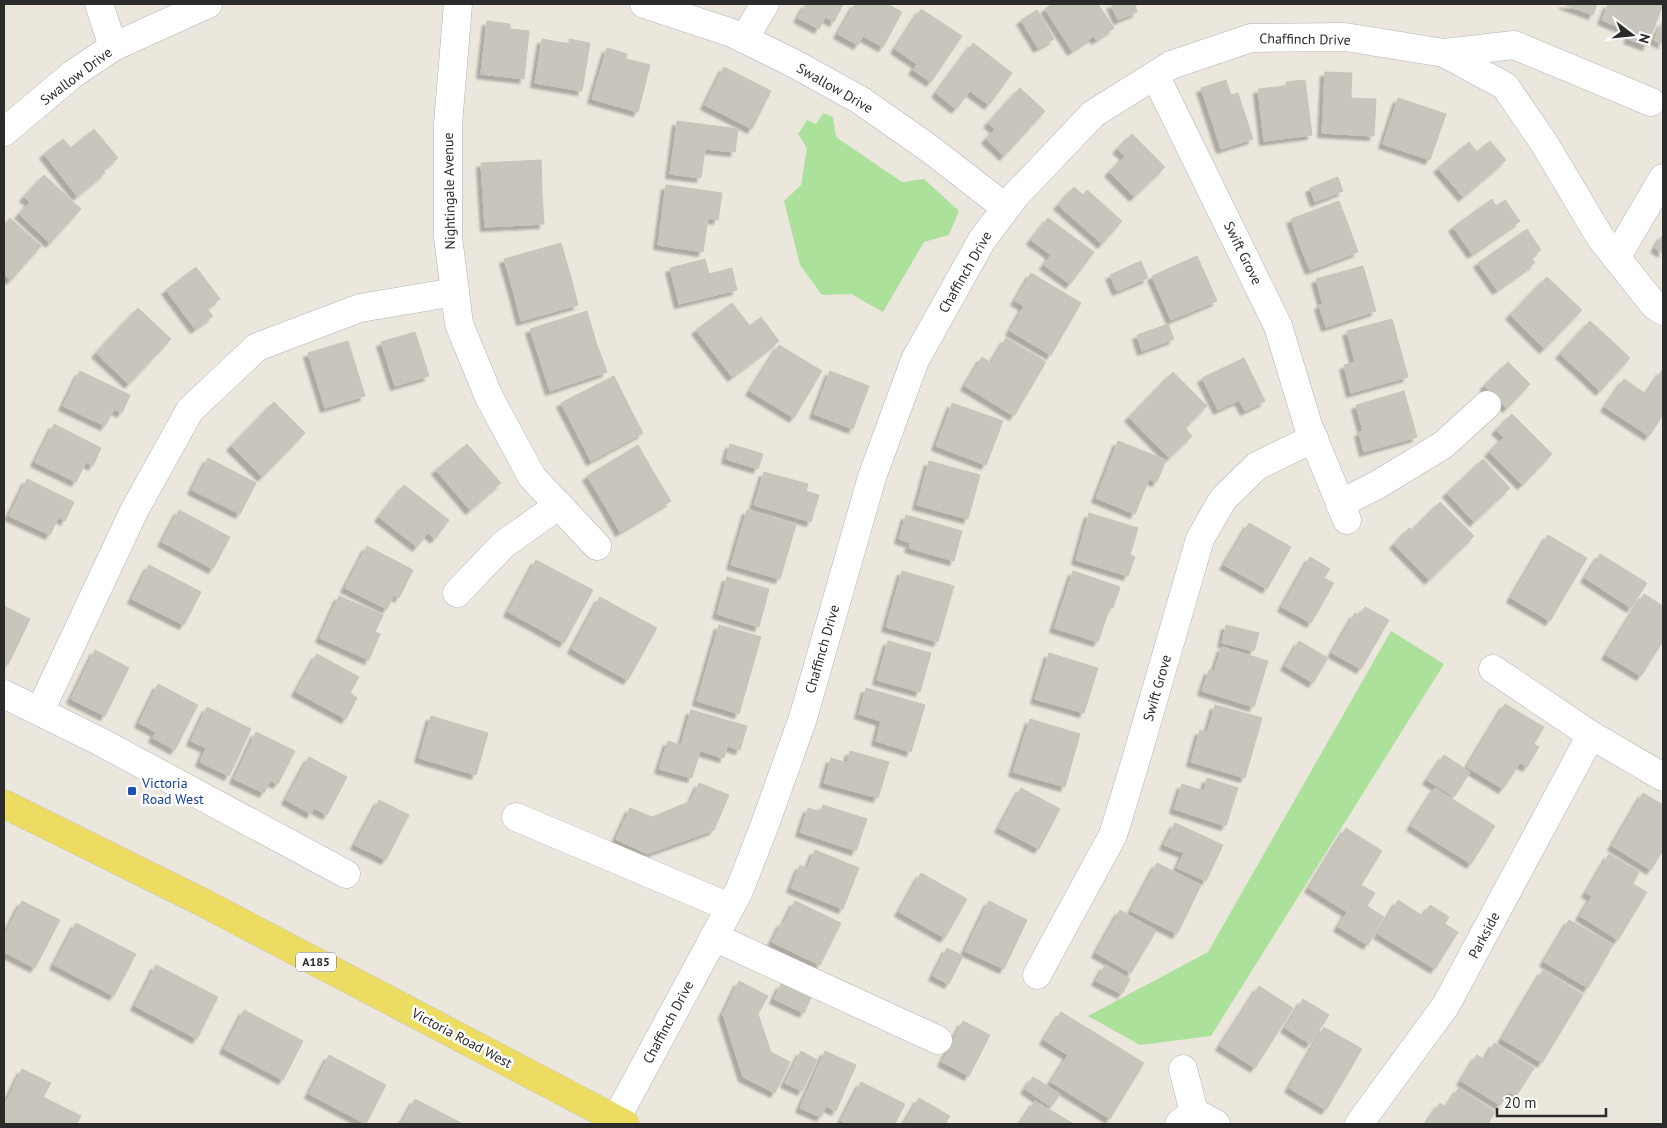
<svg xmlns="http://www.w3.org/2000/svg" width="1667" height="1128" viewBox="0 0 1667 1128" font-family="'PT Sans',sans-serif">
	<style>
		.green { fill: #abe19b }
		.building { fill: #c8c5bc; stroke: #c8c4b7; filter: url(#shadow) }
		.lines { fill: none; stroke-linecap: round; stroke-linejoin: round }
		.minor-casing { stroke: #b1b2be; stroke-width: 29 }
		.major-casing { stroke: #c8c8c8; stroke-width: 29 }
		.minor { stroke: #fff; stroke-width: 28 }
		.major { stroke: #eddc62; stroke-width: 28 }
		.transit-dot { fill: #1a4fb4; stroke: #fff; stroke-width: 2 }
		.labels { text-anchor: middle; stroke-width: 5; stroke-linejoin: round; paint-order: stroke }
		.shield { fill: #fff; stroke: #6b6b6b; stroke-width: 1 }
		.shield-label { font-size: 12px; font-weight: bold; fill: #2b2b2b }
		.street-label { font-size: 14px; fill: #2b2b2b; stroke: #fff }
		.transit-label { font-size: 14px; fill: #164399; stroke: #fff; text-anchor: start }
	</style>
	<defs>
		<filter id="shadow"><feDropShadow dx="-4.5" dy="4.5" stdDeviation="1" flood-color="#0004"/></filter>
	</defs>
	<rect width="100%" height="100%" fill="#ece7dd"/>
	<g class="green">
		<path d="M823,113L833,117L836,137L902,182L924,179L959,211L949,235L924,242L883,312L851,294L822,295L800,265L784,201L801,185L807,148L798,134L807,120L816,124Z"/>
		<path d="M1391,631L1444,664L1211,1036L1140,1045L1088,1016L1208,952Z"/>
	</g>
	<g class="building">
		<path d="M806,4H843L834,22L825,17L819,29L798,18Z"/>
		<path d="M855,4H887L902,12L883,47L863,36L858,45L838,34Z"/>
		<path d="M1052,4H1098L1114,28L1096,40L1094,36L1072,51L1045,9Z"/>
		<path d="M1111,4H1139L1135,6L1137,12L1118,20Z"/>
		<path d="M1563,4H1597L1593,15Z"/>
		<path d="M1608,4H1663L1647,46L1628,39L1631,32L1602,20Z"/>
		<path d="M921,9L962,36L931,82L913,70L917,64L895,49Z"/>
		<path d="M1037,10L1054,39L1038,48L1021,20Z"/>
		<path d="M487,21L510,24V29L529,31L524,79L481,74Z"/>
		<path d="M1663,21V44L1654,40Z"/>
		<path d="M542,39L569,44V39L590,43L582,91L535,83Z"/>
		<path d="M973,43L1012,73L989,105L970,91L956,109L936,93Z"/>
		<path d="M607,48L627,54L626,59L650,65L638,112L592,99Z"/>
		<path d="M724,67L771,91L752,129L705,105Z"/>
		<path d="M1325,72L1352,73L1351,98L1376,99L1374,136L1322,133Z"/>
		<path d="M1226,80L1231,95L1238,93L1253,139L1221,149L1201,88Z"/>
		<path d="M1305,80L1312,135L1264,141L1258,89L1287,86L1286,82Z"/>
		<path d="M1020,88L1045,111L1004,156L986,139L995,129L988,123Z"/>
		<path d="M1398,98L1446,114L1430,160L1383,144Z"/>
		<path d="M677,121L738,129L735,152L705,149L701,178L670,174Z"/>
		<path d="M94,129L118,158L103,170L105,173L77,196L44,154L63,139L71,148Z"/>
		<path d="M1132,134L1165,167L1134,197L1109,172L1125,156L1117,149Z"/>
		<path d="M1490,141L1506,160L1463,197L1438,168L1469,142L1477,152Z"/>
		<path d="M541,160L542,192L483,195L481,163Z"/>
		<path d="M44,175L81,209L50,243L19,214L30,202L24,197Z"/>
		<path d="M1338,177L1343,191L1315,202L1310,188Z"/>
		<path d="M666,185L722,193L718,220L708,218L703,252L658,245Z"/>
		<path d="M1074,187L1083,195L1087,190L1122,221L1102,244L1058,205Z"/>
		<path d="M542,192L544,224L485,227L483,195Z"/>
		<path d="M1492,199L1496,206L1505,200L1520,221L1472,254L1453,227Z"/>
		<path d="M1339,201L1349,227L1300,245L1291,219Z"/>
		<path d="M10,218L41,246L11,280L4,274V225Z"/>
		<path d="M1048,218L1094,252L1070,284L1044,265L1051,255L1031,240Z"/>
		<path d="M1349,227L1358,252L1310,270L1300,245Z"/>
		<path d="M1527,229L1541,250L1531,257L1535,263L1497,290L1478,263Z"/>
		<path d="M1663,234V253L1655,248Z"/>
		<path d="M561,243L570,274L513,290L504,259Z"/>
		<path d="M1197,256L1217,301L1171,320L1152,276Z"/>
		<path d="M705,259L709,274L732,268L737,290L679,304L670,268Z"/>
		<path d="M1141,261L1148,278L1117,291L1110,275Z"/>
		<path d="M1363,266L1376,311L1326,327L1319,305L1323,304L1316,279Z"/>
		<path d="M196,267L220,299L207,309L213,316L195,329L166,290Z"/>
		<path d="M1031,273L1081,303L1051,355L1010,331L1024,306L1015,301Z"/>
		<path d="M570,274L578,305L521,321L513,290Z"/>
		<path d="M1547,277L1582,310L1544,349L1510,315Z"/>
		<path d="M732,303L750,326L761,317L779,341L732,377L696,330Z"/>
		<path d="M138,308L171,339L129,384L96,353Z"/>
		<path d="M587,311L596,342L540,360L530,329Z"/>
		<path d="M1392,319L1408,377L1351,393L1344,365L1355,362L1347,331Z"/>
		<path d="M1590,321L1610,339L1580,372L1560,354Z"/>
		<path d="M1168,324L1174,339L1142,351L1137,335Z"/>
		<path d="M415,332L429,376L395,386L381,342Z"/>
		<path d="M1006,338L1046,362L1014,416L965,386L982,357L991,363Z"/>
		<path d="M1610,339L1630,358L1600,391L1580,372Z"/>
		<path d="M348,341L365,396L325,408L308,353Z"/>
		<path d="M596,342L607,372L550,391L540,360Z"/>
		<path d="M779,345L822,371L794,418L750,391Z"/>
		<path d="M1244,358L1265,401L1245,411L1239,400L1218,410L1202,378Z"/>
		<path d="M1508,362L1530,384L1507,408L1484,386Z"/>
		<path d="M1662,370L1663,415L1649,436L1605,407L1624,379L1646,394Z"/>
		<path d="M80,371L130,395L122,413L114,409L105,426L63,406Z"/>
		<path d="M830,371L869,386L853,429L814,414Z"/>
		<path d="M1173,372L1207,406L1185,428L1192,436L1169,458L1129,417Z"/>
		<path d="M614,376L628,404L576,432L561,403Z"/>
		<path d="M1404,391L1417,437L1364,452L1359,432L1363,431L1356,405Z"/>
		<path d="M274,402L305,433L262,477L231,446Z"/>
		<path d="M952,403L1003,421L986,465L936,446Z"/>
		<path d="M628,404L643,433L591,461L576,432Z"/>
		<path d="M1512,414L1552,454L1522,485L1489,452L1504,437L1496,430Z"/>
		<path d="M54,424L101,448L93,466L86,462L76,482L35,462Z"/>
		<path d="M1118,441L1166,460L1157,482L1149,479L1135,514L1096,498Z"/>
		<path d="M467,444L501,483L470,510L436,470Z"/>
		<path d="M730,444L763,454L758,469L726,459Z"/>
		<path d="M638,445L654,473L604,504L587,476Z"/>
		<path d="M208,458L256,483L240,514L192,490Z"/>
		<path d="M1483,459L1510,488L1474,522L1447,493Z"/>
		<path d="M929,461L980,475L968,519L917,505Z"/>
		<path d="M764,472L808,484L806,491L819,495L811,522L754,505Z"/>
		<path d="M654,473L671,501L620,532L604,504Z"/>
		<path d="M27,479L74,502L65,521L59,517L50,535L9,516Z"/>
		<path d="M404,485L449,520L435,539L428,533L417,547L379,517Z"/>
		<path d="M1440,502L1474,536L1429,580L1394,544L1409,528L1412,530Z"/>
		<path d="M179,510L230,537L213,569L162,542Z"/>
		<path d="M747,510L796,525L780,579L731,565Z"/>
		<path d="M1089,513L1138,528L1130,555L1135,557L1128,576L1076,560Z"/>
		<path d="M906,515L962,531L954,561L909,548L911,543L899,539Z"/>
		<path d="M1249,523L1291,547L1267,589L1224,565Z"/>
		<path d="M1548,535L1587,558L1550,621L1511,598Z"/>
		<path d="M367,546L413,570L399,598L394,595L387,609L345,588Z"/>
		<path d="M1600,554L1647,583L1631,608L1585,578Z"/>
		<path d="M1310,557L1330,569L1324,578L1334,583L1311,623L1282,607Z"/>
		<path d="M536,560L564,575L536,627L508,612Z"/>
		<path d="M149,565L201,592L184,625L132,599Z"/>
		<path d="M902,571L954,586L946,614L894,599Z"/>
		<path d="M1073,571L1120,587L1113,608L1110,607L1098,642L1054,628Z"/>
		<path d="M564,575L593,590L564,643L536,627Z"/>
		<path d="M727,577L769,589L759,627L717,614Z"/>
		<path d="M1644,594L1663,606V641L1641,676L1606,655Z"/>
		<path d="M339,596L383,615L375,632L380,634L369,660L320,638Z"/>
		<path d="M600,597L629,613L600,665L572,649Z"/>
		<path d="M894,599L946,614L938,642L886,627Z"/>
		<path d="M4,606L30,619L8,665L4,663Z"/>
		<path d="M1365,607L1389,620L1361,669L1332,653L1355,613L1360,616Z"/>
		<path d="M629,613L657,628L628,680L600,665Z"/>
		<path d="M719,625L761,637L739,714L697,701Z"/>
		<path d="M1226,625L1259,633L1254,651L1222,643Z"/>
		<path d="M888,641L931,653L920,692L877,680Z"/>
		<path d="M1299,641L1328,658L1313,683L1285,666Z"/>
		<path d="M1222,647L1268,661L1254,707L1202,691L1209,670L1214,672Z"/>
		<path d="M95,650L129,668L105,716L71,699Z"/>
		<path d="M1049,653L1098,668L1084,713L1035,699Z"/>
		<path d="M317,654L359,677L350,693L357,698L346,719L296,692Z"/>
		<path d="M158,684L198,705L175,750L153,738L156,732L139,723Z"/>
		<path d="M866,688L925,705L911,752L876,741L881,721L859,714Z"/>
		<path d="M1505,704L1544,727L1534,744L1539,747L1527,767L1520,763L1503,789L1467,767Z"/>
		<path d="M1215,705L1262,718L1245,778L1191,762L1200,730L1207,733Z"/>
		<path d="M207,707L251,729L229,776L200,762L206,748L191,741Z"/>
		<path d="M691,710L747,726L740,750L727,746L724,758L681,745Z"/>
		<path d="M431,716L488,733L476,775L419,758Z"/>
		<path d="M1030,719L1080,734L1065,787L1013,772Z"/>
		<path d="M256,732L295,751L278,784L270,781L264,793L234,779Z"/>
		<path d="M668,741L700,751L692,778L659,769Z"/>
		<path d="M850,751L889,762L878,798L824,783L831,758L847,763Z"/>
		<path d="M1444,755L1470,772L1454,797L1427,780Z"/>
		<path d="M309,757L347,777L327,815L314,808L311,814L286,800Z"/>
		<path d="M1207,778L1238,788L1226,826L1174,809L1182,784L1204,791Z"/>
		<path d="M699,783L729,795L714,830L647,854L616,839L630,808L652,817L691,801Z"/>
		<path d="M1021,788L1060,809L1039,849L999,828Z"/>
		<path d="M1435,788L1495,826L1471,864L1411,826Z"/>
		<path d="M1643,793L1663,805V850L1651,870L1612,846Z"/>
		<path d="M379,800L409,815L386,860L355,845Z"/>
		<path d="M823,805L867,819L856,851L800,832L808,808L821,812Z"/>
		<path d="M1175,823L1223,845L1206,881L1177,868L1184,853L1164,845Z"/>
		<path d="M1346,828L1382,851L1361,885L1375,893L1367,906L1384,917L1368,945L1338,927L1347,912L1309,888Z"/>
		<path d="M815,850L859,868L843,909L791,888L800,865L807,869Z"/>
		<path d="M1609,854L1639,872L1633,884L1647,892L1618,940L1580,916L1592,896L1586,893Z"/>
		<path d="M1157,863L1201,885L1189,910L1144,887Z"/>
		<path d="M921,873L967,899L945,938L899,912Z"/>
		<path d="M1144,887L1189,910L1177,934L1131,911Z"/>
		<path d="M1398,900L1423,916L1430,905L1449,917L1445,924L1458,932L1435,969L1378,934Z"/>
		<path d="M22,901L60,920L35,968L4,952V936Z"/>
		<path d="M795,901L841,923L820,965L772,942L782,922L784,923Z"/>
		<path d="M989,901L1027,920L1004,969L965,951Z"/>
		<path d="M1120,910L1156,931L1131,973L1096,953Z"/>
		<path d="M1569,920L1613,945L1588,988L1544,962Z"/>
		<path d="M76,923L136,954L114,996L54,965Z"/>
		<path d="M947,948L963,956L949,984L933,976Z"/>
		<path d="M156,965L218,997L197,1039L135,1006Z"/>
		<path d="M1105,965L1130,979L1122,994L1096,981Z"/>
		<path d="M1543,970L1583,995L1542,1063L1502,1039Z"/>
		<path d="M739,981L768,996L758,1014L771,1052L790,1062L775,1093L743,1077L723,1014Z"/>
		<path d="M781,984L811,998L804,1013L774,999Z"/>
		<path d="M1259,986L1293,1008L1255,1068L1220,1046Z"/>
		<path d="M1303,999L1329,1015L1310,1044L1285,1028Z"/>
		<path d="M244,1010L303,1041L283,1080L224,1049Z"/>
		<path d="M1061,1012L1144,1063L1110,1119L1051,1082L1068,1055L1044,1040Z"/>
		<path d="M963,1021L990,1035L969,1076L942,1062Z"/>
		<path d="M1324,1027L1362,1049L1326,1110L1289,1088Z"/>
		<path d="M1494,1043L1534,1068L1516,1096L1509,1092L1500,1105L1461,1081L1477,1055L1485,1060Z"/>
		<path d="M801,1051L817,1060L802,1091L785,1083Z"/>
		<path d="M825,1051L856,1065L836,1111L826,1106L821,1117L800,1108Z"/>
		<path d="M329,1055L386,1085L366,1124L309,1094Z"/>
		<path d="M22,1069L51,1083L43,1097L81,1116L77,1124H4V1106Z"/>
		<path d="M1033,1077L1060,1094L1051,1107L1025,1089Z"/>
		<path d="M861,1082L905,1104L895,1124H847L841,1121Z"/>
		<path d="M1459,1088L1495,1112L1488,1124H1426L1440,1103L1446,1107Z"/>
		<path d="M919,1098L950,1116L945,1124H904Z"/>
		<path d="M415,1099L463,1124H401Z"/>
		<path d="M1035,1101L1074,1124H1020Z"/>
	</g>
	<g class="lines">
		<defs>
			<g id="minor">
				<path d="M99,4L113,47"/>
				<path d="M458,4L448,124V237L459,324L489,397L532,477L597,546"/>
				<path d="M644,4L732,33L793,63L860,100L930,149L1006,208"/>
				<path d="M744,39L765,4"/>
				<path d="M1444,53L1514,45L1651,102"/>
				<path d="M1155,75L1278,326L1308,425L1347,520"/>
				<path d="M4,132L73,74L113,47L208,4"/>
				<path d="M1616,258L1663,178"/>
				<path d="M1340,504L1377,485L1443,445L1487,405"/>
				<path d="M457,593L504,544L559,505"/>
				<path d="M1493,669L1591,735L1663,777"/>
				<path d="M4,694L99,741L346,874"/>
				<path d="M40,711L134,511L190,410L257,347L360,308L455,292"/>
				<path d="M516,817L729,907"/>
				<path d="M714,937L938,1040"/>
				<path d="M1037,975L1113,835L1135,763L1200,539L1223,499L1257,466L1314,438"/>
				<path d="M1194,1112L1216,1124"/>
				<path d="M616,1119L739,891L764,827L803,718L872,477L915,360L982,240L1016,195L1093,114L1171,65L1251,38L1345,37L1444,53L1505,86L1544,143L1600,237L1654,305L1663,311"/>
				<path d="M1179,1124L1194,1112L1183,1069"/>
				<path d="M1359,1124L1446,1005L1591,735"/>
			</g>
			<path id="major" d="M4,804L200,901L625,1124"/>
		</defs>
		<use href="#minor" class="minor-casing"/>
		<use href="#major" class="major-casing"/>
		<use href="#minor" class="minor"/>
		<use href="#major" class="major"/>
	</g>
	<rect class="transit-dot" x="127" y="786" width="10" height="10" rx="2.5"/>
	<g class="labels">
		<rect class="shield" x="296" y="952.5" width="40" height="19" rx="4"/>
		<g class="shield-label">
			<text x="316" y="966">A185</text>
		</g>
		<g class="street-label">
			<text transform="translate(1305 39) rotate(1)" y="5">Chaffinch Drive</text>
			<text transform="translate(76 76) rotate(-37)" y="5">Swallow Drive</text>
			<text transform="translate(835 88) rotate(30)" y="5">Swallow Drive</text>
			<text transform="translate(449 191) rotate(-91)" y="5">Nightingale Avenue</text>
			<text transform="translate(1243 253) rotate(64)" y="5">Swift Grove</text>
			<text transform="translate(965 272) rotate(-60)" y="5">Chaffinch Drive</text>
			<text transform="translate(822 649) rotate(-74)" y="5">Chaffinch Drive</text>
			<text transform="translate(1157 688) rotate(-74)" y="5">Swift Grove</text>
			<text transform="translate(1484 935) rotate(-62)" y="5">Parkside</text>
			<text transform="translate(668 1022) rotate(-62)" y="5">Chaffinch Drive</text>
			<text transform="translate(462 1038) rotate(28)" y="5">Victoria Road West</text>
		</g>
		<g class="transit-label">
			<text x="142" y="788">Victoria<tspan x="142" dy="16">Road West</tspan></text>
		</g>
	</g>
	<rect width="1667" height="1128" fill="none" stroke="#2b2b2b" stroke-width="10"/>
	<g transform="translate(1632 35) rotate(106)" stroke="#ffffff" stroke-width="4" paint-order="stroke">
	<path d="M0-4L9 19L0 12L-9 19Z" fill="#2b2b2b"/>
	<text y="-8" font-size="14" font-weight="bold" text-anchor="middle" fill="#2b2b2b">N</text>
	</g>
	<path d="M1497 1108v8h109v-8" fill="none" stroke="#2b2b2b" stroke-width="2.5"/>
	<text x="1504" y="1108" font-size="15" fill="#2b2b2b" stroke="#ffffff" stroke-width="4" paint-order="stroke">20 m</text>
</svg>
